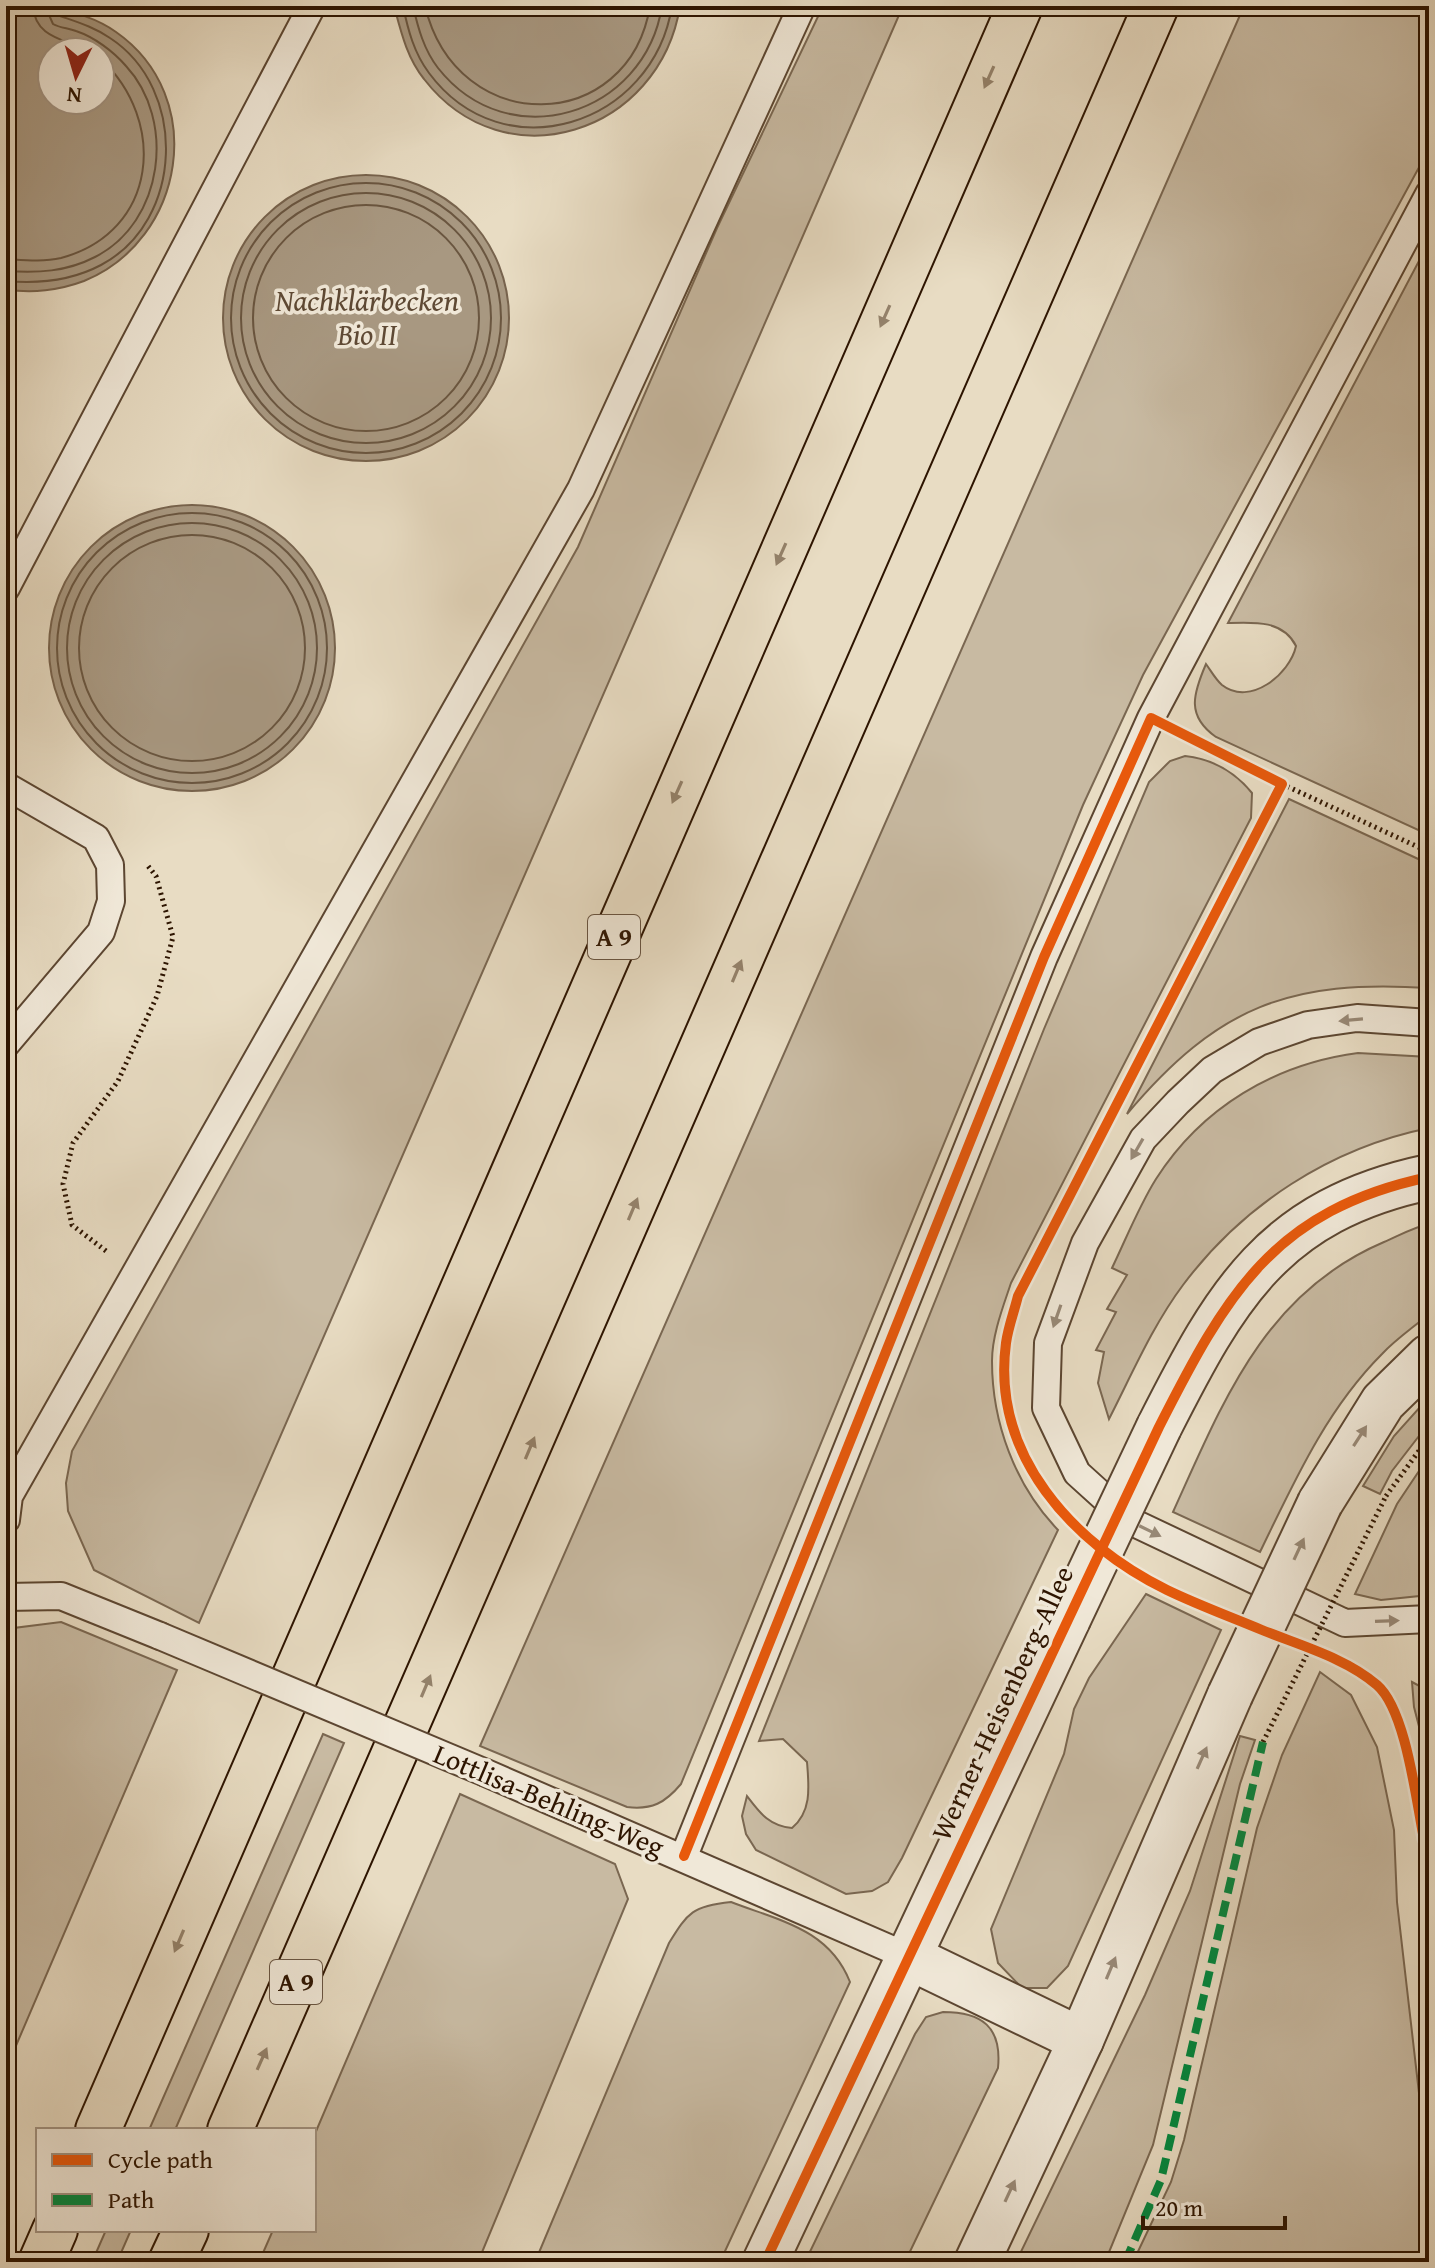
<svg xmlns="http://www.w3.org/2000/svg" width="1435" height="2268" viewBox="0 0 1435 2268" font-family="'Gentium Book Plus',serif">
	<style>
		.green { fill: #c8baa2; stroke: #7a6751; stroke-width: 2 }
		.water { fill: #a89881; stroke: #77634d; stroke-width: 2; fill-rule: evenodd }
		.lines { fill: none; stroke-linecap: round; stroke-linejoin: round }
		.shore { stroke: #6a5640; stroke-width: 2 }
		.service-casing { stroke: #5c4631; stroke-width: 30 }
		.minor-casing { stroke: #5c4631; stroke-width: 48 }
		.tertiary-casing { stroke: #5c4631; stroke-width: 48 }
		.motorway-casing { stroke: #2d1400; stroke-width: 48 }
		.path { stroke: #2d1400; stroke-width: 5; stroke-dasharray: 2 4; stroke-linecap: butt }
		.service { stroke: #f0e8d8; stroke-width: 26 }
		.minor { stroke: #f0e8d8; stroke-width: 44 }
		.tertiary { stroke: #f0e8d8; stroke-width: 44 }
		.motorway { stroke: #e8dcc3; stroke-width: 44 }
		.service-bridge-casing { stroke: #5c4631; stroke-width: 30; stroke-linecap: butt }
		.tertiary-bridge-casing { stroke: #5c4631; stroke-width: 48; stroke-linecap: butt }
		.path-bridge { stroke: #2d1400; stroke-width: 5; stroke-dasharray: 2 4; stroke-linecap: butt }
		.service-bridge { stroke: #f0e8d8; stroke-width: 26 }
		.tertiary-bridge { stroke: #f0e8d8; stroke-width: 44 }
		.quiet { stroke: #00873e; stroke-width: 8; stroke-dasharray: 16 8; stroke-linecap: butt }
		.cycleway-casing { stroke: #f0e8d8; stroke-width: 15 }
		.cycleway { stroke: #e8590c; stroke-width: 10 }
		.oneway { fill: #94826b }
		.oneway2 { fill: #988977 }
		.labels { text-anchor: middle; stroke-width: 7; stroke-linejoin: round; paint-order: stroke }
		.shield { fill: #f0e8d8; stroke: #685441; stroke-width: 2 }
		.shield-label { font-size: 26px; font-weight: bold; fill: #2d1400 }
		.street-label { font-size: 28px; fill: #2d1400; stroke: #f0e8d8 }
		.water-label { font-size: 30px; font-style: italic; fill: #5e4934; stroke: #f0e8d8 }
	</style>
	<rect width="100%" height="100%" fill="#e8dcc3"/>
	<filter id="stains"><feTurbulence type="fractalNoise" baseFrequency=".0025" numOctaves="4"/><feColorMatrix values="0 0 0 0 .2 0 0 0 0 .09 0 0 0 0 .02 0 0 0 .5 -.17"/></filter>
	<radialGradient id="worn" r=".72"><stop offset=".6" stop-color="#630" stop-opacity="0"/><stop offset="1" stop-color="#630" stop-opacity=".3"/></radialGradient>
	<g class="green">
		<path d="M823,6H903L199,1623L94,1570L68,1511L66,1483L72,1451L578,547L717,228Z"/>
		<path d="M1244,6H1429V149L1143,675L1083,805L681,1784C665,1803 652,1810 627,1807L480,1746Z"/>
		<path d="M1429,242V835L1216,737C1186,716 1193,694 1206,664C1211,671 1216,680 1222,685C1250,707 1290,674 1296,646C1283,620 1254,622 1228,623Z"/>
		<path d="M1185,756C1212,759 1235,772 1252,793L1251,818L1011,1283C1003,1307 992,1335 992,1361C992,1423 1015,1485 1058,1530L902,1858L888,1882L872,1891L846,1894L756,1850L746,1834L742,1816L747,1796C760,1813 769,1826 792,1828C812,1811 809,1787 807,1762L783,1739L759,1741L1044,1029L1149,782L1170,761Z"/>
		<path d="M1289,799L1429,864V988C1290,979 1218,1006 1127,1114Z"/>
		<path d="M1358,1053L1429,1057V1128C1330,1148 1243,1205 1183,1285C1153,1325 1132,1374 1109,1419L1098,1383L1104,1352L1096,1350L1116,1312L1107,1309L1127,1275L1112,1268C1126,1239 1139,1206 1156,1179C1202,1107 1275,1064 1358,1053Z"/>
		<path d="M1429,1224V1314C1414,1327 1396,1339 1382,1354C1326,1410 1294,1482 1260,1552L1173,1512C1223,1402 1264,1293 1384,1242C1398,1236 1414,1227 1429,1224Z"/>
		<path d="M1429,1397V1423L1392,1471L1380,1494L1363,1486L1394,1436Z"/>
		<path d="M1429,1456V1595L1381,1600L1355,1594L1397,1504Z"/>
		<path d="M1146,1594L1221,1630L1068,1966L1047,1988H1022L998,1963L991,1929L1064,1754L1074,1709L1089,1678Z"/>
		<path d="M61,1622L177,1670L6,2069V1629Z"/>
		<path d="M1320,1672L1351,1695L1377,1747L1394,1830L1397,1902L1429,2180L1418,2262H1133L1171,2182L1184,2140L1257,1828L1282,1755Z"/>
		<path d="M1412,1682L1429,1691V1765L1414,1707Z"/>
		<path d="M323,1734L344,1743L175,2130H149Z"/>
		<path d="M1240,1736L1255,1740L1240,1784L1153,2145L1105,2262H1016L1145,1995L1190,1891Z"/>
		<path d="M460,1794L615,1864L628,1899L478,2262H259L273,2230H314V2136Z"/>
		<path d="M731,1902C780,1921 829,1929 850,1982L720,2262H535L669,1943C688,1912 693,1906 731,1902Z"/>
		<path d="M943,2012C982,2012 1002,2027 998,2068L905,2262H805L915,2034L926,2017Z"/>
		<path d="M106,2230H131L117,2262H92Z"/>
	</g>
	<g class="water">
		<path d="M48,6C72,12 95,17 116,32C209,97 185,240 84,281C60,290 31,294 6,289V8ZM52,52H100V100H52Z"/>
		<path d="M394,6H680C660,133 505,184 424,79C407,58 401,32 394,6Z"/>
		<circle cx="366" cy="318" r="143"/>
		<circle cx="192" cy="648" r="143"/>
	</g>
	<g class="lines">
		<g class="shore">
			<path d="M33,6C35,39 67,39 90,52"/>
			<path d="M403,6C408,30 414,53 429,73C503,173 653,126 672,6"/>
			<path d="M413,6C418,28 424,50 438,68C509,158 645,115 662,6"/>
			<path d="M425,6C457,139 629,135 650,6"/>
			<circle cx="366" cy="318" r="135"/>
			<circle cx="366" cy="318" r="125"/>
			<circle cx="366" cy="318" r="113"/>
			<path d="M6,259C24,260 43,262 61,258C158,232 168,121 100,58"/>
			<path d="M6,271C38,273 66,272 95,257C164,222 176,120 126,66C113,51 94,37 76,31C68,28 60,28 53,24L45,6"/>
			<path d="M6,281C39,284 71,281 101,265C184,221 188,89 110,38C94,27 77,22 60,16L55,6"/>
			<circle cx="192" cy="648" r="135"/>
			<circle cx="192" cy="648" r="125"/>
			<circle cx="192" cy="648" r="113"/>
		</g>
		<defs>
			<g id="service">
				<path d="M6,588L312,6"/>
				<path d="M6,786L96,838L110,865L111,901L101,932L6,1044"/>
				<path d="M1429,1023L1357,1018L1308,1025L1259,1042L1212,1070L1178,1102L1143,1139L1085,1243L1048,1343L1046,1408L1077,1473L1130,1521L1345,1623L1429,1619"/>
				<path d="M6,1520L9,1496L581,489L802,6"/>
				<path d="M6,1597L61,1596L160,1636"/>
				<path d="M486,1773L909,1957"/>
				<path d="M684,1856L1044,957L1151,718L1429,194"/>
			</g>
			<path id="minor" d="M909,1957L1081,2040"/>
			<g id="tertiary">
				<path d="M1159,1427C1226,1295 1273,1210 1429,1177"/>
				<path d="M1320,1503L1383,1402L1429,1357"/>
				<path d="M765,2262L1068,1619"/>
				<path d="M977,2262L1081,2040L1230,1695"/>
			</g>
			<g id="motorway">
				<path d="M98,2130L1020,6"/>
				<path d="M230,2130L1156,6"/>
				<path d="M41,2262L55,2230"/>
				<path d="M171,2262L186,2230"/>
			</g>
		</defs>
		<use href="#service" class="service-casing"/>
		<use href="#minor" class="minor-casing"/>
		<use href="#tertiary" class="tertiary-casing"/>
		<use href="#motorway" class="motorway-casing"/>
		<g class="path">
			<path d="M1282,784L1429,852"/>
			<path d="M106,1251L72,1225L63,1184L73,1143L118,1081L157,996L173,937L156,876L148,866"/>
			<path d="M1386,1496L1429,1437"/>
			<path d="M1424,1839L1429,1849"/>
		</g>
		<use href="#service" class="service"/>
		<use href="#minor" class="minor"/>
		<use href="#tertiary" class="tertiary"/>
		<use href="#motorway" class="motorway"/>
		<defs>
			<path id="service-bridge" d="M160,1636L486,1773"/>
			<g id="tertiary-bridge">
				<path d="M1068,1619L1159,1427"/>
				<path d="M1230,1695L1320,1503"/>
			</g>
		</defs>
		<use href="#service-bridge" class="service-bridge-casing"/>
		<use href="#tertiary-bridge" class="tertiary-bridge-casing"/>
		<path class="path-bridge" d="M1263,1742L1386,1496"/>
		<use href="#service-bridge" class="service-bridge"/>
		<use href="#tertiary-bridge" class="tertiary-bridge"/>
		<path class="quiet" d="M1125,2262L1161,2180L1263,1742"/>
		<defs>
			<g id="cycleway">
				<path d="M684,1856L1044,957L1151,718L1282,784L1018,1296C1014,1312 1008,1328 1006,1343C991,1455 1073,1544 1167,1590C1198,1605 1231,1617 1262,1630C1299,1645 1346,1658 1377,1685C1406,1710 1416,1800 1424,1839L1429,1842"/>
				<path d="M765,2262L1159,1427C1226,1295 1273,1210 1429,1177"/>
			</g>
		</defs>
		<use href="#cycleway" class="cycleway-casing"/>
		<use href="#cycleway" class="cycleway"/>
	</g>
	<defs><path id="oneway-solid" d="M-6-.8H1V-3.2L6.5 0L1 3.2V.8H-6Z" transform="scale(2)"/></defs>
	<g class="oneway">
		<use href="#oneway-solid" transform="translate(989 77) rotate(114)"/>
		<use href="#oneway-solid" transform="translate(885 316) rotate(114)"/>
		<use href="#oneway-solid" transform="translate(781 554) rotate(114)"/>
		<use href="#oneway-solid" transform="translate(677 792) rotate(114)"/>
		<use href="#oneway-solid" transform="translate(737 971) rotate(-67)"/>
		<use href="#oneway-solid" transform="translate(633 1209) rotate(-67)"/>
		<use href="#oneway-solid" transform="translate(530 1448) rotate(-67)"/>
		<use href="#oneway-solid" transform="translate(426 1686) rotate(-67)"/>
		<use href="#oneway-solid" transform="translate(179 1941) rotate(113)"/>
		<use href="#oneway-solid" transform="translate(262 2059) rotate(-66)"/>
	</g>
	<g class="oneway2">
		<use href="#oneway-solid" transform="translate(1351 1020) rotate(175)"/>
		<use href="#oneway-solid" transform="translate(1137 1149) rotate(120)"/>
		<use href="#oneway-solid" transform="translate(1057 1316) rotate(109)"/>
		<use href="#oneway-solid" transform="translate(1360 1436) rotate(-57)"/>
		<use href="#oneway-solid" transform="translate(1150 1531) rotate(26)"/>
		<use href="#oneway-solid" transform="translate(1299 1549) rotate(-65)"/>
		<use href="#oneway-solid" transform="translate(1387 1621) rotate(-2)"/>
		<use href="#oneway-solid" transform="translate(1202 1758) rotate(-66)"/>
		<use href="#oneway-solid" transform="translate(1111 1968) rotate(-67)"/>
		<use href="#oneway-solid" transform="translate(1010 2191) rotate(-65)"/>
	</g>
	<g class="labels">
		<g class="shield">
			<rect x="588" y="915" width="52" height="44" rx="6"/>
			<rect x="270" y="1960" width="52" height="44" rx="6"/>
		</g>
		<g class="shield-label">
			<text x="614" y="946">A 9</text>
			<text x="296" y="1991">A 9</text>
		</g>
		<g class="street-label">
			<text transform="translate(1002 1703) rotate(-65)" y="10">Werner-Heisenberg-Allee</text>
			<text transform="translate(549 1800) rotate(23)" y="10">Lottlisa-Behling-Weg</text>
		</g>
		<g class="water-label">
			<text x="367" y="311">Nachklärbecken<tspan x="367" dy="34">Bio II</tspan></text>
		</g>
	</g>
	<rect width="1435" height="2268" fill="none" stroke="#e8dcc3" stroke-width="32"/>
	<rect x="8" y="8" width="1419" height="2252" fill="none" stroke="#2d1400" stroke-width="4"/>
	<rect x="16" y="16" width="1403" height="2236" fill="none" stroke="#2d1400" stroke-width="2"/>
	<rect x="36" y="2128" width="280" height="104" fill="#f0e8d8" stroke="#a29382" stroke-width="2"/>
	<rect x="52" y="2154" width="40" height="12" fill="#e8590c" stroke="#a29382" stroke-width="2"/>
	<text x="108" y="2168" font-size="24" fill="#2d1400">Cycle path</text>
	<rect x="52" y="2194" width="40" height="12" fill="#00873e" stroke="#a29382" stroke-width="2"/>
	<text x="108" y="2208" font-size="24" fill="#2d1400">Path</text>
	<g transform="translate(76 76) rotate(185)"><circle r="38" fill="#f0e8d8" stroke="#a29382" stroke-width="2"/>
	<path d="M0-6L14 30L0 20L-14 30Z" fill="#8f2418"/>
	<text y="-12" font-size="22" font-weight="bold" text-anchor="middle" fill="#2d1400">N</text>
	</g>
	<path d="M1143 2216v12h142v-12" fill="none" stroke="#2d1400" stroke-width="4"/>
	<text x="1155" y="2216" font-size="24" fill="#2d1400" stroke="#f0e8d8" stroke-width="6" paint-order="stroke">20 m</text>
	<rect width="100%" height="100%" filter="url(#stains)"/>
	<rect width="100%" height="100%" fill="url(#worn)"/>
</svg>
